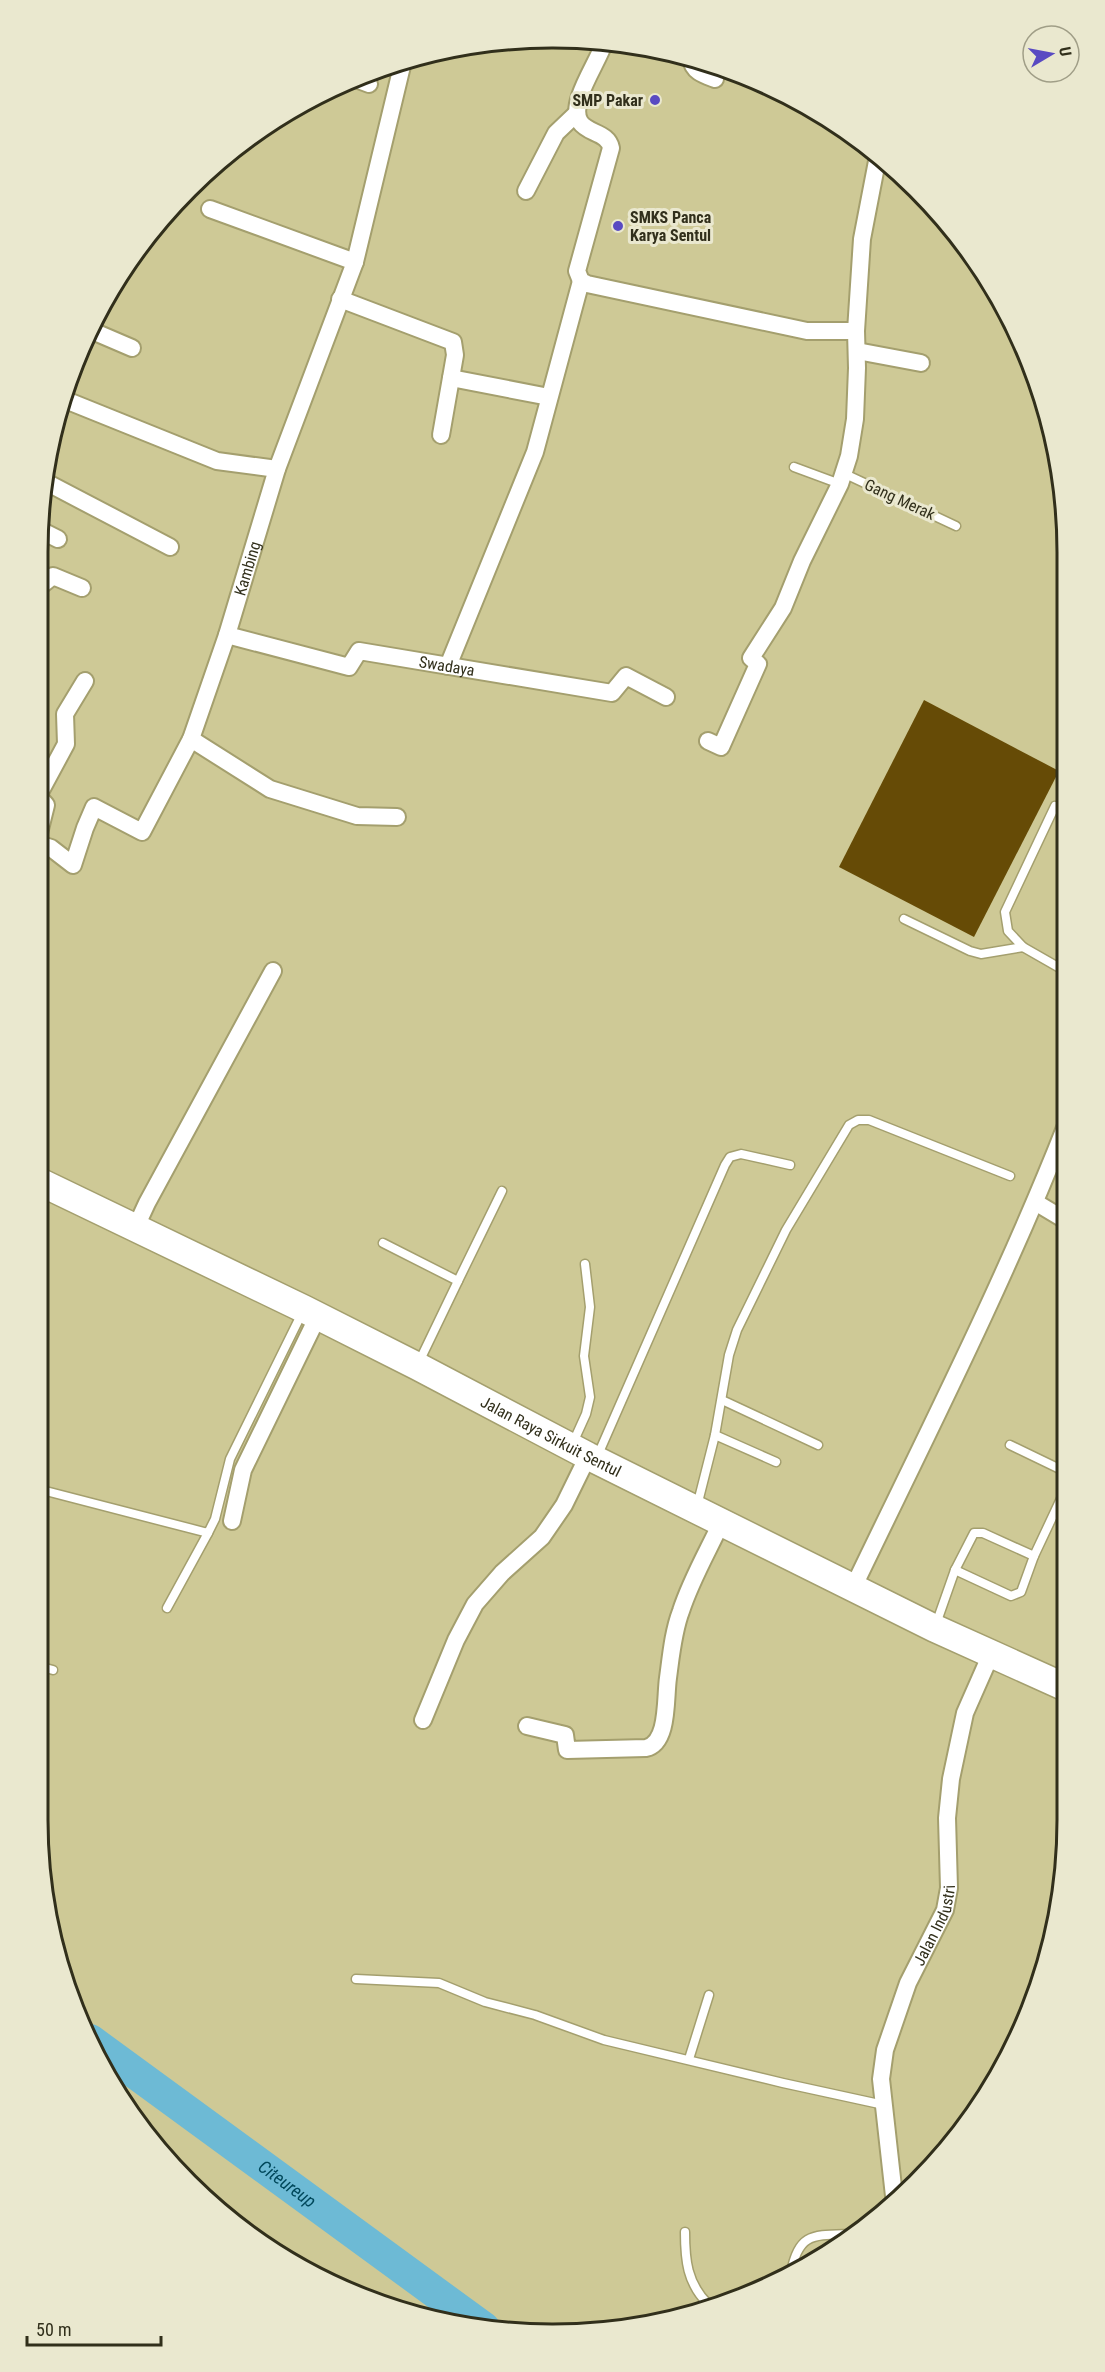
<svg xmlns="http://www.w3.org/2000/svg" width="1105" height="2372" viewBox="0 0 1105 2372" font-family="'Roboto Condensed',sans-serif">
	<style>
		.lines { fill: none; stroke-linecap: round; stroke-linejoin: round }
		.river { stroke: #6dbad5; stroke-width: 32 }
		.building { fill: #664b06 }
		.service-casing { stroke: #a49f6e; stroke-width: 11 }
		.minor-casing { stroke: #a49f6e; stroke-width: 20 }
		.primary-casing { stroke: #a49f6e; stroke-width: 30 }
		.service { stroke: #fff; stroke-width: 8 }
		.minor { stroke: #fff; stroke-width: 16 }
		.primary { stroke: #fff; stroke-width: 27 }
		.poi-dot { fill: #594ac2; stroke: #eae8cf; stroke-width: 2 }
		.labels { text-anchor: middle; stroke-width: 6; stroke-linejoin: round; paint-order: stroke }
		.poi-label { font-size: 16px; font-weight: bold; fill: #312f1b; stroke: #eae8cf; text-anchor: end }
		.street-label { font-size: 16px; fill: #312f1b; stroke: #eae8cf }
		.water-label { font-size: 18px; font-style: italic; fill: #01485b; stroke: #eae8cf }
		.rim { fill: none; stroke: #312f1b; stroke-width: 3 }
	</style>
	<rect width="100%" height="100%" fill="#cec996"/>
	<g class="lines">
		<path class="river" id="s1" d="M90,2040L484,2328"/>
	</g>
	<path class="building" d="M924,700L1059,771L974,937L839,867Z"/>
	<g class="lines">
		<defs>
			<g id="service">
				<path d="M794,467L840,484"/>
				<path d="M843,473L956,526"/>
				<path d="M904,919L970,951L981,954L1023,947L1065,971"/>
				<path d="M1023,947L1008,931L1005,912L1055,806"/>
				<path d="M383,1243L458,1281L419,1362"/>
				<path d="M458,1281L502,1191"/>
				<path d="M722,1400L818,1445"/>
				<path d="M715,1435L776,1462"/>
				<path d="M572,1445L586,1414L590,1397L584,1356L590,1307L585,1264"/>
				<path d="M1010,1445L1066,1472"/>
				<path d="M597,1457L725,1165L730,1157L741,1154L790,1165"/>
				<path d="M38,1489L208,1533L215,1519L230,1459L302,1313"/>
				<path d="M697,1506L715,1435L729,1355L737,1330L786,1230L849,1125L858,1120H869L1010,1176"/>
				<path d="M955,1570L1011,1596L1021,1592L1034,1556L1066,1488"/>
				<path d="M167,1608L208,1533"/>
				<path d="M936,1624L955,1570L974,1533H983L1034,1556"/>
				<path d="M38,1666L53,1670"/>
				<path d="M356,1979L439,1983L485,2002L535,2015L604,2040L783,2083L884,2105"/>
				<path d="M689,2059L709,1995"/>
				<path d="M685,2232C685,2260 687,2283 708,2304"/>
				<path d="M791,2273C798,2233 813,2235 849,2234"/>
			</g>
			<g id="minor">
				<path d="M604,43C598,63 568,103 580,122C588,134 608,132 611,148L577,271L581,281L587,284L807,331H856L862,239L878,156"/>
				<path d="M691,59C693,72 704,75 715,79"/>
				<path d="M353,78L369,84"/>
				<path d="M526,191L556,133L577,113"/>
				<path d="M210,209L355,262"/>
				<path d="M340,299L453,342L455,355L441,435"/>
				<path d="M90,330L132,348"/>
				<path d="M857,351L921,363"/>
				<path d="M451,378L549,397"/>
				<path d="M63,399L217,461L277,469"/>
				<path d="M44,481L170,547"/>
				<path d="M40,530L58,539"/>
				<path d="M38,588L53,576L82,588"/>
				<path id="s2" d="M227,635L349,667L359,651L612,693L626,676L666,697"/>
				<path d="M448,666L535,452L581,281"/>
				<path d="M191,739L270,789L357,816L397,817"/>
				<path d="M708,741L721,747L758,664L751,658L783,608L802,561L840,484L849,456L855,419L857,368L856,331"/>
				<path d="M38,837L46,805L38,796L66,744L65,714L85,681"/>
				<path id="s3" d="M38,844L51,848L73,865L85,828L94,807L142,832L191,739L227,635L277,469L355,262L403,62"/>
				<path d="M1035,1202L1065,1220"/>
				<path d="M135,1229L147,1203L273,971"/>
				<path d="M232,1521L243,1470L318,1316"/>
				<path d="M853,1588C926,1436 1003,1285 1065,1128"/>
				<path d="M423,1720L456,1640L475,1604L502,1573L542,1537L564,1505L588,1456"/>
				<path d="M527,1726L565,1735L567,1750L646,1748C669,1743 665,1698 668,1678C671,1656 673,1632 681,1611C691,1580 708,1551 721,1523"/>
				<path id="s4" d="M894,2196L881,2079L885,2050L908,1983L945,1910L949,1888L947,1818L951,1779L965,1713L991,1654"/>
			</g>
			<g id="primary">
				<path id="s5" d="M38,1181L304,1309L417,1366L588,1456L934,1628L1067,1688"/>
			</g>
		</defs>
		<use href="#service" class="service-casing"/>
		<use href="#minor" class="minor-casing"/>
		<use href="#primary" class="primary-casing"/>
		<use href="#service" class="service"/>
		<use href="#minor" class="minor"/>
		<use href="#primary" class="primary"/>
	</g>
	<g class="poi-dot">
		<circle cx="655" cy="100" r="6"/>
		<circle cx="618" cy="226" r="6"/>
	</g>
	<g class="labels">
		<g class="poi-label">
			<text x="643" y="106">SMP Pakar</text>
			<text x="630" y="223" text-anchor="start">SMKS Panca<tspan x="630" dy="18">Karya Sentul</tspan></text>
		</g>
		<g class="street-label">
			<text transform="translate(900 499) rotate(25)" y="6">Gang Merak</text>
			<text dy="6" stroke="none"><textPath href="#s3" startOffset="442">Kambing</textPath></text>
			<text dy="6" stroke="none"><textPath href="#s2" startOffset="234">Swadaya</textPath></text>
			<text dy="6" stroke="none"><textPath href="#s5" startOffset="573">Jalan Raya Sirkuit Sentul</textPath></text>
			<text dy="6" stroke="none"><textPath href="#s4" startOffset="282">Jalan Industri</textPath></text>
		</g>
		<g class="water-label">
			<text dy="6" stroke="none"><textPath href="#s1" startOffset="244">Citeureup</textPath></text>
		</g>
	</g>
	<path d="M0 0H1105V2372H0ZM552 48H553A504 504 0 0 1 1057 552V1820A504 504 0 0 1 553 2324H552A504 504 0 0 1 48 1820V552A504 504 0 0 1 552 48Z" fill="#eae8cf" fill-rule="evenodd"/>
	<path class="rim" d="M552 48H553A504 504 0 0 1 1057 552V1820A504 504 0 0 1 553 2324H552A504 504 0 0 1 48 1820V552A504 504 0 0 1 552 48Z"/>
	<g transform="translate(1051 54) rotate(80)"><circle r="28" fill="#eae8cf" stroke="#a09e87" stroke-width="1.5"/>
	<path d="M0-4.5L10 22L0 15L-10 22Z" fill="#594ac2"/>
	<text y="-9" font-size="16" font-weight="bold" text-anchor="middle" fill="#312f1b">U</text>
	</g>
	<path d="M27 2336v9h134v-9" fill="none" stroke="#312f1b" stroke-width="3"/>
	<text x="36" y="2336" font-size="18" fill="#312f1b" stroke="#eae8cf" stroke-width="4.5" paint-order="stroke">50 m</text>
</svg>
